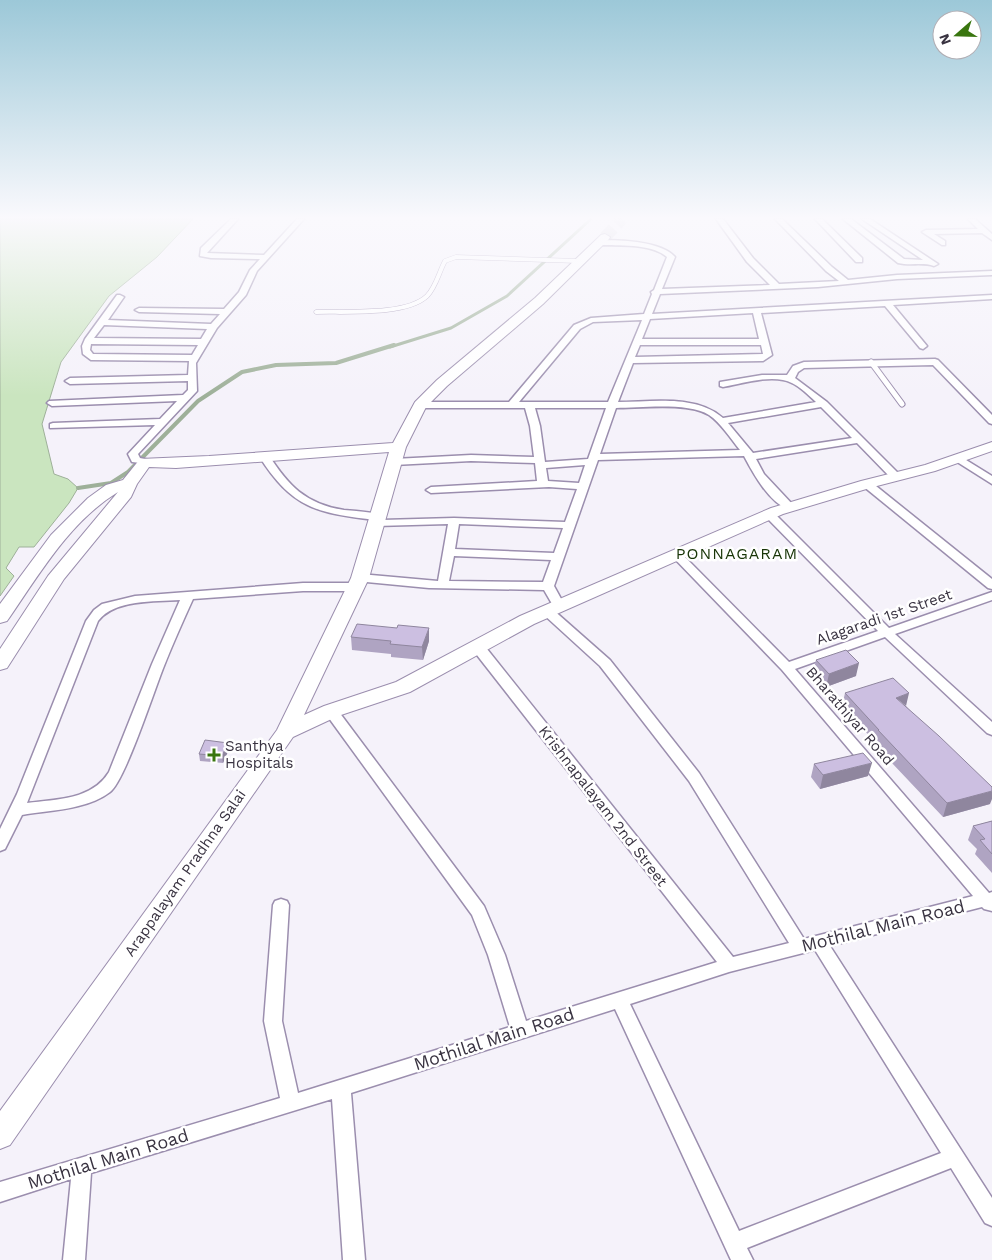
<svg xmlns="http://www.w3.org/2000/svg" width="992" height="1260" viewBox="0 0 992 1260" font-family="'Work Sans',sans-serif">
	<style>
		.water { fill: #cae5bf; stroke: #9eb099 }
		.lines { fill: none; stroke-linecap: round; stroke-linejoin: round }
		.stream-far1 { stroke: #9eb099; stroke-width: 3 }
		.stream { stroke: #9eb099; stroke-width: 4 }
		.secondary-tunnel { stroke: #cfccd5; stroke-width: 12; stroke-dasharray: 12 5.5; stroke-linecap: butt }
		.lane-far1-casing { stroke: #9b8eae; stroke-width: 5 }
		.lane-casing { stroke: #9b8eae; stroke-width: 7 }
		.street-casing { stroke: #9b8eae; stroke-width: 3 }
		.secondary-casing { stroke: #9b8eae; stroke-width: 2 }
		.lane-far1 { stroke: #fff; stroke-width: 4 }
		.lane { stroke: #fff; stroke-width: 5 }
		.street { fill: #fff; fill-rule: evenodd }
		.secondary { fill: #fff; fill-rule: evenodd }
		.wall { fill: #afa4c2 }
		.shaded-wall { fill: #8f869e }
		.building { fill: #ccbfe1; stroke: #8f869e }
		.poi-dot { fill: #39760f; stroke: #fff; stroke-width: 2 }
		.labels { text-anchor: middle; stroke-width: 5; stroke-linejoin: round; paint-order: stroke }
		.street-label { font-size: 15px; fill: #393341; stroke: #fff }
		.poi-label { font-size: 15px; fill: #393341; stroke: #fff; text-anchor: start }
		.neighbourhood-label { font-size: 16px; letter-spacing: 1px; fill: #183507; stroke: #fff }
		.near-street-label { font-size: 18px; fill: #393341; stroke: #fff }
	</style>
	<rect width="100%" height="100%" fill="#f5f2fa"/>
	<path class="water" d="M0,219H193L157,257L109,296L61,362L42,424L54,474L68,479L78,488L69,503L34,547H19L6,568L14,576L0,596Z"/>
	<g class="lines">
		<path class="stream-far1" d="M390,347L451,328L507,296L591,219"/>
		<path class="stream" d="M78,488L111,483L128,472L198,401L242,372L276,365L336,363L394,345"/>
		<path class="secondary-tunnel" d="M605,237L622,219"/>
		<defs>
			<path id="lane-far1" d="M316,312C344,311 406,316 427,296C436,287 439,272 445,261L456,257L578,261"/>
			<path id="lane" d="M871,362L902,404"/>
			<g id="street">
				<path d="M231,219H238L207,253L264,255L297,219H304L257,271L246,295L217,328L196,363L197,391L138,454L140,458L149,460V464L132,462L128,454L155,425L50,428V424L53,423L160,419L177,401L52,406L47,403L49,401L183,395L188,390V381L70,384L65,381L70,378L188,375L189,361L91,360L83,354L82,346L85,339L117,295H120L124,297L108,320L211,324L220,314L139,312L135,310L139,308L224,309L239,292L250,270L260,259L211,258L200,256L201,248ZM104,325L207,329L201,339L94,338ZM91,344L198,345L192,355L93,354L90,350Z"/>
				<path d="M716,219H723L753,258L779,284L839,281L826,271L775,219H782L832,267L848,280L897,275L992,271V275L897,279L818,287L660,294L652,314L992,295V299L893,305L927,346L923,349L920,348L885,306L761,313L772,355L763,361L633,363L618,402C651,402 696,394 723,418L816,402C807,394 796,382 783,380C765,376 741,384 723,387L720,386V382L762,375H787L793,366L804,362L935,359L938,360L992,415V424L989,423L933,365L804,368L798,372L795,378L827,402L899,474L900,476L899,478H891L857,443L756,459L764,474L794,506L789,509C770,504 753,473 744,456L598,460L554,586L565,606L559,610L555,609L544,590L429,588L356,581L354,578L360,574L438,581L448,524L376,526L370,523L375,520C316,513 292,508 259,456L260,454H268C288,485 305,504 344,510C357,511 370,512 383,515L384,517L382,520L454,518L565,522L577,489L549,487L431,493L426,490L431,487L537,481L535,463L471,461L394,465L389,462L394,459L471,455L534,457L530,426L525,408H420L415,405L420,402H509L574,325L591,318L644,314L652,294L651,292L654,290L667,257C651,243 619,246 599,245L595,243L596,241C616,239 661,241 675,257L662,289L770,285L747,262ZM753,313L759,339H642L650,319ZM642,320L608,402H519L580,329L593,322ZM640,345H761L763,354L635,357ZM821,407L852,438L753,453L728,423ZM535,408H606L588,459L545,462L540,426ZM616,408C640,408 688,402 709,415C721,423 731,439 740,450L600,454ZM585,465L579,483L548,481L546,468ZM459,524L563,528L554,553L455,549ZM454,556L551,560L543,582L449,581Z"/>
				<path d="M815,219H822L862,258V262H856Z"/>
				<path d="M843,219H851L904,259L923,260L862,219H870L938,264L934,266C923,262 910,266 898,263Z"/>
				<path d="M968,219H975L992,234V240L982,233L934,234L945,241V245H942L922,232L926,230L978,229Z"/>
				<path d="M958,455L992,476V484L954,460V456Z"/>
				<path d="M867,481L871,482L992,579V589L988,588L863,486L862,484L863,482Z"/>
				<path d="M769,511L773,512L889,628L992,592V600L895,634L992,722V735L987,733L885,637L795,669L989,893L992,892V911L984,909L982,907L830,946L992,1198V1226L985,1223L951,1168L747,1248L753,1260H731L615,1009L351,1093L365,1260H343L332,1099L91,1173L85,1260H63L71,1179L0,1202V1182L280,1098L264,1021L273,905L275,901L281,899L287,901L289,905L282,1021L298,1093L510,1027L488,955L472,915L326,714L324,711L326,708H336L484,906L505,955L526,1021L717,962L473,650L472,647L473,644H483L733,957L789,943L689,781L600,666L543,614L541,611L543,608H551L610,660L699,773L804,939L973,896L782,670L670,554L672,552H680L789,662L878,631L765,516L764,514ZM815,950L941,1153L739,1231L630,1004L729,972Z"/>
				<path d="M303,583H354L360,587L354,591H303L193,599C183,621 173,643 164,666C155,688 125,781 110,792C86,810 51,810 22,815L5,849L0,851V829L17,794L86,621L94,610L102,604L135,596ZM180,600L152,664L109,772C92,800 57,799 27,803L98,621C115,599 154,602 180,600Z"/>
			</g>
			<path id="secondary" d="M605,234L610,237L609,239L543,304L447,386L426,407L406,447L369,578L304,715L324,706L396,682L520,616L771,508L861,481L925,465L992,442V451L935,471L873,487L783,514L534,624L410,692L338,716L293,737L10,1145L0,1149V1111L277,730L351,578L389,452L176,468L149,467L137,484L131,497L64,579L7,668L0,670V649L48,576L118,492C69,522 39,575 7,621L0,623V604L51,535L88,498L106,485L123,480L140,459L209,456L393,443L415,402L437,380L535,298L601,235Z"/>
		</defs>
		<use href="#lane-far1" class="lane-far1-casing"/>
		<use href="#lane" class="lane-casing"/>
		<use href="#street" class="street-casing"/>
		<use href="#secondary" class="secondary-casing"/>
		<use href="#lane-far1" class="lane-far1"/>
		<use href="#lane" class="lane"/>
		<use href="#street" class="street"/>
		<use href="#secondary" class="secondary"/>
	</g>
	<g class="wall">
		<path d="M351,637L429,641L423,660L391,657V654L352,650Z"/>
		<path d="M816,660L856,676L826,687L813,673Z"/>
		<path d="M845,693L906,706L990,804L943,817L874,744L875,742L842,706Z"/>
		<path d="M228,743L229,749L223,763L200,761L199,754Z"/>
		<path d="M814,764L868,776L820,789L811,777Z"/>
		<path d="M992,821V873L975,854L977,849L968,840L973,826Z"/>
	</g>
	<g class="shaded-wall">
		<path d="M429,628V641L423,660L422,647Z"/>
		<path d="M859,663L856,676L826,687L829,674Z"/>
		<path d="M909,693L906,706L896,698Z"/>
		<path d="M228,743L229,749L223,763L222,756Z"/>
		<path d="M872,763L868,776L820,789L823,775Z"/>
		<path d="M992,791V799L990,804L943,817L947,803Z"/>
	</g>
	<g class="building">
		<path d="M357,624L397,628L398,625L429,628L422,647L390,644L391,641L351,637Z"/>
		<path d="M846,650L859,663L829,674L816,660Z"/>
		<path d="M893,678L909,693L896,698L939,736L992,787V791L947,803L878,730H879L845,693Z"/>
		<path d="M205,740L228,743L222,756L199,754Z"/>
		<path d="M863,753L872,763L823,775L814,764Z"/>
		<path d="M992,821V854L980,840L985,839L973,826Z"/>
	</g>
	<linearGradient id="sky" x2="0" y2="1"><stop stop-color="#9cc8d8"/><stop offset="0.55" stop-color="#faf9fd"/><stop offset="1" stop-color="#faf9fd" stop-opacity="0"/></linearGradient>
	<rect width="992" height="396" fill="url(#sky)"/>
	<path class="poi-dot" d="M211.5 747.5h5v5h5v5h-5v5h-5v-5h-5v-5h5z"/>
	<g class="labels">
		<g class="street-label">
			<text transform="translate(884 617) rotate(-19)" y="5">Alagaradi 1st Street</text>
			<text transform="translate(850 716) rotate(49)" y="5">Bharathiyar Road</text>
			<text transform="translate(603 806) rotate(52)" y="5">Krishnapalayam 2nd Street</text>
			<text transform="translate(185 873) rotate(-55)" y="5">Arappalayam Pradhna Salai</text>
		</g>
		<g class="poi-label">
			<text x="225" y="751">Santhya<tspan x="225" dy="17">Hospitals</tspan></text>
		</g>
		<g class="neighbourhood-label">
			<text x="737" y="559">PONNAGARAM</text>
		</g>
		<g class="near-street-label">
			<text transform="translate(883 926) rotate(-14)" y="6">Mothilal Main Road</text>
			<text transform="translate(494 1039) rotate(-18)" y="6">Mothilal Main Road</text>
			<text transform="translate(108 1159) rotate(-17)" y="6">Mothilal Main Road</text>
		</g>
	</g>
	<g transform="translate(957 35) rotate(250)"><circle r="24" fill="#ffffff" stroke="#b0adb3"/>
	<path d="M0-4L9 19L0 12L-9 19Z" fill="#39760f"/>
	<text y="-8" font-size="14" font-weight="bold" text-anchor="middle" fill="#393341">N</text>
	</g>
</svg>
